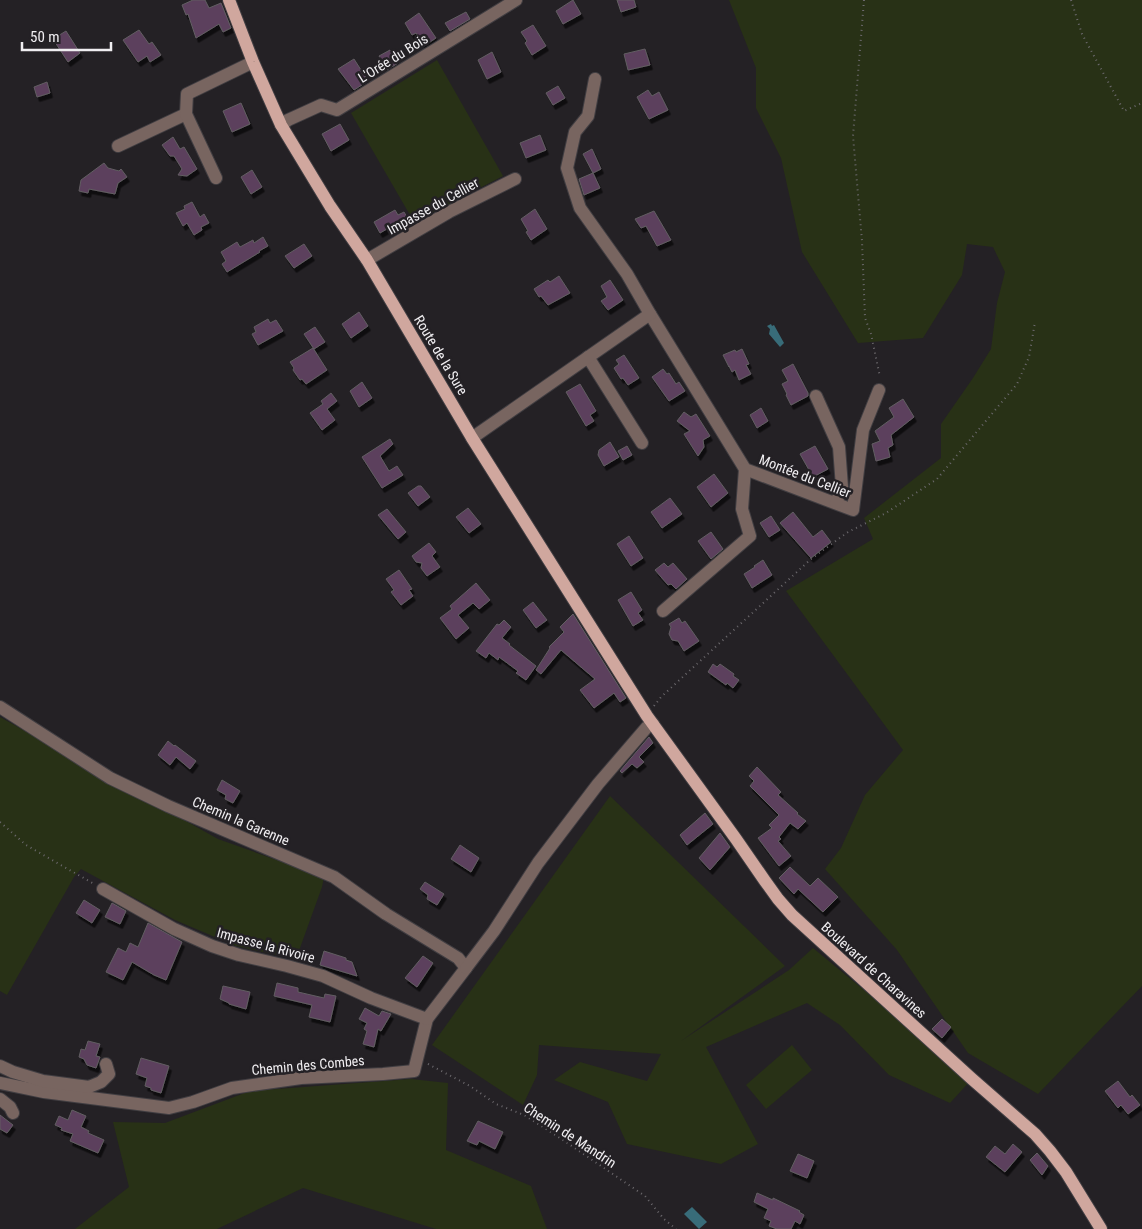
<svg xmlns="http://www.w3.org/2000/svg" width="1142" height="1229" viewBox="0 0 1142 1229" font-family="'Roboto Condensed',sans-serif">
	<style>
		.green { fill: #283116 }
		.water { fill: #386c79 }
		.building { fill: #5b3f5d; stroke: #625e62; filter: url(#shadow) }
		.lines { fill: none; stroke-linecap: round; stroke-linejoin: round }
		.minor-casing { stroke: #413e42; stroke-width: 14 }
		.major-casing { stroke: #413e42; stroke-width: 14 }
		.path { stroke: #6d6a6e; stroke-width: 2; stroke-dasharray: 1 4; stroke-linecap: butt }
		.minor { stroke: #786560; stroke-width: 12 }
		.major { stroke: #d0a79e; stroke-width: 12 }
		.labels { text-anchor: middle; stroke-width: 5; stroke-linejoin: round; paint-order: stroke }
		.street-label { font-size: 14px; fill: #f0eef1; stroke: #242125 }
	</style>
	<defs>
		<filter id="shadow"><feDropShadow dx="2.5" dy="4.5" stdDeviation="0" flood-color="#0009"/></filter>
	</defs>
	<rect width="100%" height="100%" fill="#242125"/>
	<g class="green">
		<path d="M729,0H1142V986L1038,1094L968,1053L897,950L825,869L841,848L865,795L903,750L786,591L873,539L864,518L941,458V424L973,378L991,349L997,303L1005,272L993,247L967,244L962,275L923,338L858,343L802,252L781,158L756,108V68Z"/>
		<path d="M437,60L503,176L414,222L351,113Z"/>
		<path d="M0,717L218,839L324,877L322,887L296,959L236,946L175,920L81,869L74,877L7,995L0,991Z"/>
		<path d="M610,796L785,966L681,1041L789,970L813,948L972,1079L950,1103L889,1075L840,1025L807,1003L706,1047L758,1144L721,1164L627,1144L608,1102L554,1080L580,1062L647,1081L661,1054L539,1045L537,1075L523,1105L432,1045Z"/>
		<path d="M792,1045L812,1070L766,1109L746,1085Z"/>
		<path d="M411,1079L448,1083L446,1150L531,1186L547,1229H436L303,1188L217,1229H75L129,1187L113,1122L165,1123L250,1091Z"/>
	</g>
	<g class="water">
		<path d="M771,324L772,326L774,325L784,343L780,347L769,334L770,329L767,326Z"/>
		<path d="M692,1207L707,1222L699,1229L684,1214Z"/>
	</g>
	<g class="building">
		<path d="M193,0H205L209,8L221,3L231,28L223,32L219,24L196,38L188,14L186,15L182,5Z"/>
		<path d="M573,0L581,14L563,24L556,11Z"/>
		<path d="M617,0H634L636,7L621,12Z"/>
		<path d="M466,12L470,19L450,31L445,23Z"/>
		<path d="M419,13L436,38L424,46L416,33L412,35L405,23Z"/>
		<path d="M533,25L546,46L532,55L525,43L527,41L521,32Z"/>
		<path d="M139,30L149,44L152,42L161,55L150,62L147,56L138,62L123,40Z"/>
		<path d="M66,31L80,53L68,62L53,39Z"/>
		<path d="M645,49L650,65L628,70L624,54Z"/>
		<path d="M390,50L398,63L387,70L379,56Z"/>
		<path d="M492,52L501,72L487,79L478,60Z"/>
		<path d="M354,59L368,81L354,90L338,69Z"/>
		<path d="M47,82L50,93L37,97L34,87Z"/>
		<path d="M558,86L565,98L553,105L546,93Z"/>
		<path d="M648,90L652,96L659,92L668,110L649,119L637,97Z"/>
		<path d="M241,103L250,124L232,132L223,111Z"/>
		<path d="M340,124L349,140L331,151L322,134Z"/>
		<path d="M540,135L546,150L526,158L520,143Z"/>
		<path d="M173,137L180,149L184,147L197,169L187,176L178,175L182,169L174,156H170L162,145Z"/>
		<path d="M592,149L601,169L593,173L583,154Z"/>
		<path d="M104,163L108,168L119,171L121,169L127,177L118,183L115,194L89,189L88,193L79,191L81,180Z"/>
		<path d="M252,170L262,187L251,194L241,177Z"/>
		<path d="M593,173L600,188L584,195L579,179Z"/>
		<path d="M192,202L200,217L204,214L209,223L201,227L202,230L194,235L187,223L183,226L176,213L185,209L184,206Z"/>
		<path d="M535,209L547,229L531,240L526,232L528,231L521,219Z"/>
		<path d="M395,210L398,215L404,212L411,224L401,229L397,223L380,233L374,222Z"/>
		<path d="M654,211L671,240L657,246L646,226L641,228L635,219Z"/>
		<path d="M263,237L268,246L259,251L260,252L227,272L222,264L226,261L221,252L237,242L240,247L253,240L254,243Z"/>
		<path d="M304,244L312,256L294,268L285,256Z"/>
		<path d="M559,276L570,293L548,305L541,296L539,297L534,289L548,280L550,282Z"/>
		<path d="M610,280L623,300L608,310L601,301L607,297L601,286Z"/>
		<path d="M359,312L368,326L351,338L342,324Z"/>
		<path d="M268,319L270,323L276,320L283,331L258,345L252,334L256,332L254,327Z"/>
		<path d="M315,327L325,342L314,349L304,334Z"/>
		<path d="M313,348L327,370L306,384L302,379L300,380L293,370L294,368L290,362Z"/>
		<path d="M742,349L749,364L746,365L751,374L739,380L735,370L732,372L729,366V367L723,355L735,350L736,352Z"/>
		<path d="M624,355L639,378L628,385L623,378L621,379L614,368L619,364L616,360Z"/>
		<path d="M793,364L808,393V396L791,405L786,395L787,394L782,384L788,381L782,370Z"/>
		<path d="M663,369L667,374L669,373L676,384L679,382L685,391L669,401L652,377Z"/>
		<path d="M362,382L372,398L359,407L350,391Z"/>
		<path d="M580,384L596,411L590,415L594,421L586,426L566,392Z"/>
		<path d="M331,393L337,401L327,409L335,420L322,430L310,413L323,404L321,401Z"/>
		<path d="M903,399L914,417L891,435L893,445L888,448L890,457L876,461L872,444L880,441L875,431L894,417L889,408Z"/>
		<path d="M761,408L768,421L757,428L750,415Z"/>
		<path d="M684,412L691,417L696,414L710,436L703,440L704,447L698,456L684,434L690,431L677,421Z"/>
		<path d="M390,439L393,444L380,456L389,471L397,466L403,475L382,488L362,457Z"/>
		<path d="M610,442L619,457L604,466L598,455L599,450Z"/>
		<path d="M627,446L632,455L623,460L618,451Z"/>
		<path d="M815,446L828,469L813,477L800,454Z"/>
		<path d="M714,474L728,493L711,507L697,487Z"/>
		<path d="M418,486H421L430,497L418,506L408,493Z"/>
		<path d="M670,498L682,514L662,528L651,512Z"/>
		<path d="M468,508L481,524L469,533L456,517Z"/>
		<path d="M387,509L406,532L398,539L378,515Z"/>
		<path d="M793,512L813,537L822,530L831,542L811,558L780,523Z"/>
		<path d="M771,516L780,530L769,537L760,523Z"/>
		<path d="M711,532L723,549L711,559L698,541Z"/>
		<path d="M629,536L643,558L631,566L617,544Z"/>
		<path d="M429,543L436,552L432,556L440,567L427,576L421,568L422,563L416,562L412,556Z"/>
		<path d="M763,560L772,575L752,588L744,574L755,567L754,566Z"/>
		<path d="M664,563L668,567L673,563L687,579L676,589L671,584L668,585L655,570Z"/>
		<path d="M399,570L412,589L409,590L413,596L401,605L391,592L394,590L386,579Z"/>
		<path d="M476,583L490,600L479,609L473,603L458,615L469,628L456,639L440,618L452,609L450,606Z"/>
		<path d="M631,592L642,610L638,613L643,620L633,626L618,600Z"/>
		<path d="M533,602L547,620L536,628L523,610Z"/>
		<path d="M573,614L626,698L620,702L614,693L594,708L580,690L595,679L561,650L541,674L536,670L550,648L549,647L564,632L560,627Z"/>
		<path d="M679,618L682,623L685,621L699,641L684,651L678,641L672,640L669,634L671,627L669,624Z"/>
		<path d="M504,620L511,627L502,638L510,644L509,645L536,666L526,680L516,673L518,671L499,657L498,660L489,653L486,658L476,651L497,624L499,625Z"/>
		<path d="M713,664L717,667L720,664L734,674L733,676L739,680L733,688L727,683L726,685L708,672Z"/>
		<path d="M649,737L653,743L639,757L644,762L637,768L632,764L622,773L620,771Z"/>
		<path d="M168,741L174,746L175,745L196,761L190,769L176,757L170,765L158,755Z"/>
		<path d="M757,767L781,792L778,795L798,813L797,814L806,821L798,829L790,823L779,837L781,839L778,841L791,856L779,866L758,838L772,828L769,825L779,815L750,786L754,781L749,776Z"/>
		<path d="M222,780L240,791L233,803L225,799L226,795L217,790Z"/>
		<path d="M705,813L713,824L687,845L680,835Z"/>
		<path d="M720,833L730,847L710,870L699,858Z"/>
		<path d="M460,845L479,858L471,872L451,859Z"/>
		<path d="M790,867L810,886L818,878L838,897L823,912L798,889L794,894L779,878Z"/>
		<path d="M425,882L444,894L437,905L427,899L428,895L420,889Z"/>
		<path d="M84,900L100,910L92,923L76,913Z"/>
		<path d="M112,903L126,911L120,924L105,917Z"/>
		<path d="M148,923L182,942L166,980L154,975L132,962L123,980L106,972L118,948L126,952L130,943L138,947Z"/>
		<path d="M324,951L346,958V960L352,962L357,976L320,965Z"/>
		<path d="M423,956L433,963L417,987L405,978Z"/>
		<path d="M277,983L298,988V992L324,998L325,994L336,996L330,1022L309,1017L312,1005L274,996Z"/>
		<path d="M223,986L250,992L246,1009L229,1004V1003L220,999Z"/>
		<path d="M365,1008L379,1016L382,1011L391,1014L381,1031L378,1029L374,1047L363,1044L367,1031L364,1029L367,1023L359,1019Z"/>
		<path d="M942,1019L951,1027L942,1038L932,1029Z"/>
		<path d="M88,1041L100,1044L96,1056L100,1057L96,1068L87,1065L84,1059L79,1057L81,1049L85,1050Z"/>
		<path d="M141,1058L169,1066L161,1093L151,1090V1088L145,1086L147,1078L136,1074Z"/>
		<path d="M1118,1081L1130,1097L1132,1095L1140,1105L1128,1114L1121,1105L1118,1108L1105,1091Z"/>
		<path d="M72,1110L86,1116L81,1127L89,1131L88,1133L104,1140L98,1153L70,1141L73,1134L61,1130L62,1128L55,1125L59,1116L68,1120Z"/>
		<path d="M0,1115L13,1125L7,1133L0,1129Z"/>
		<path d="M478,1121L503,1132L495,1149L479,1141L477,1145L467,1141Z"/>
		<path d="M1013,1144L1022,1152L1005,1172L986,1157L995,1146L1005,1154Z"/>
		<path d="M1037,1153L1048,1166L1042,1175L1030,1160Z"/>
		<path d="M798,1154L814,1161L807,1178L790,1171Z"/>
		<path d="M757,1193L773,1200V1198L800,1211L799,1212L804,1215L800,1224L795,1221L791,1229H777L769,1226L771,1221L764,1218L768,1209L754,1202Z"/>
	</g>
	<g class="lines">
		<defs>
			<g id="minor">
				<path d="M281,125L288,120L321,105L337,110L516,0"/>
				<path d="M118,146L186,114"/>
				<path d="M216,178L186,114L187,94L253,62"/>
				<path d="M367,260L449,212L515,179"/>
				<path d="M650,314L745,469L853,510L863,430L879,390"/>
				<path d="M588,357L642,443"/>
				<path d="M816,396L839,447L842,487L836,503"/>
				<path d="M472,438L650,314L627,274L580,208L567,168L575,132L588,116L595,79"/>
				<path d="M663,611L750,536L742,509L745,469"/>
				<path d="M0,707L110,778L168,806L334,877L386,914L458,958L466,968L427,1019L414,1071L383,1074L301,1078L232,1088L193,1102L169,1108L44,1092L0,1083"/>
				<path d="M103,889L174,929L212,946L239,955L287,966L323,976L371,998L427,1019"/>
				<path d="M466,968L494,931L538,863L598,784L647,727L653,724"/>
				<path d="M0,1066L13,1072L43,1081L89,1087L101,1082L109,1074L106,1064"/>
				<path d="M0,1099L10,1107L13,1113"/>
			</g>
			<path id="major" d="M229,0L253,62L281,125L330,206L367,260L472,438L647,716L736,839L765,881L778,899L792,915L972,1079L1035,1134L1050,1151L1066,1172L1101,1229"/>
		</defs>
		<use href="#minor" class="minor-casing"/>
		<use href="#major" class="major-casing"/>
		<g class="path">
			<path d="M864,0L853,136L862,241L865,318L871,334L880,377"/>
			<path d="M1071,0L1082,34L1124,111L1142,103"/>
			<path d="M654,706L661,697L811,559L848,532L886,513L937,479L1017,384L1029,357L1035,322"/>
			<path d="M0,822L26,845L94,884"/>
			<path d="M428,1064L470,1086L496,1104L524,1115L560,1138L645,1196L664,1219L676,1229"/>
		</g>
		<use href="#minor" class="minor"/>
		<use href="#major" class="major"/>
	</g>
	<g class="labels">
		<g class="street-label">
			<text transform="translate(393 58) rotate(-32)" y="5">L'Orée du Bois</text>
			<text transform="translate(433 206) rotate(-29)" y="5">Impasse du Cellier</text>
			<text transform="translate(441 355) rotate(59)" y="5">Route de la Sure</text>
			<text transform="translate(805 476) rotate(21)" y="5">Montée du Cellier</text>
			<text transform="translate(241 821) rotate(23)" y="5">Chemin la Garenne</text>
			<text transform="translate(266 945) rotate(15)" y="5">Impasse la Rivoire</text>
			<text transform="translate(874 970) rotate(42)" y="5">Boulevard de Charavines</text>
			<text transform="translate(308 1065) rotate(-5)" y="5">Chemin des Combes</text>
			<text transform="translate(570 1135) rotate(33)" y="5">Chemin de Mandrin</text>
		</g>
	</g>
	<path d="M22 42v8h89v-8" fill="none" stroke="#f0eef1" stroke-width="2.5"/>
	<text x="30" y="42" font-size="15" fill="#f0eef1" stroke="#242125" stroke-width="4" paint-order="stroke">50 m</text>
</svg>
